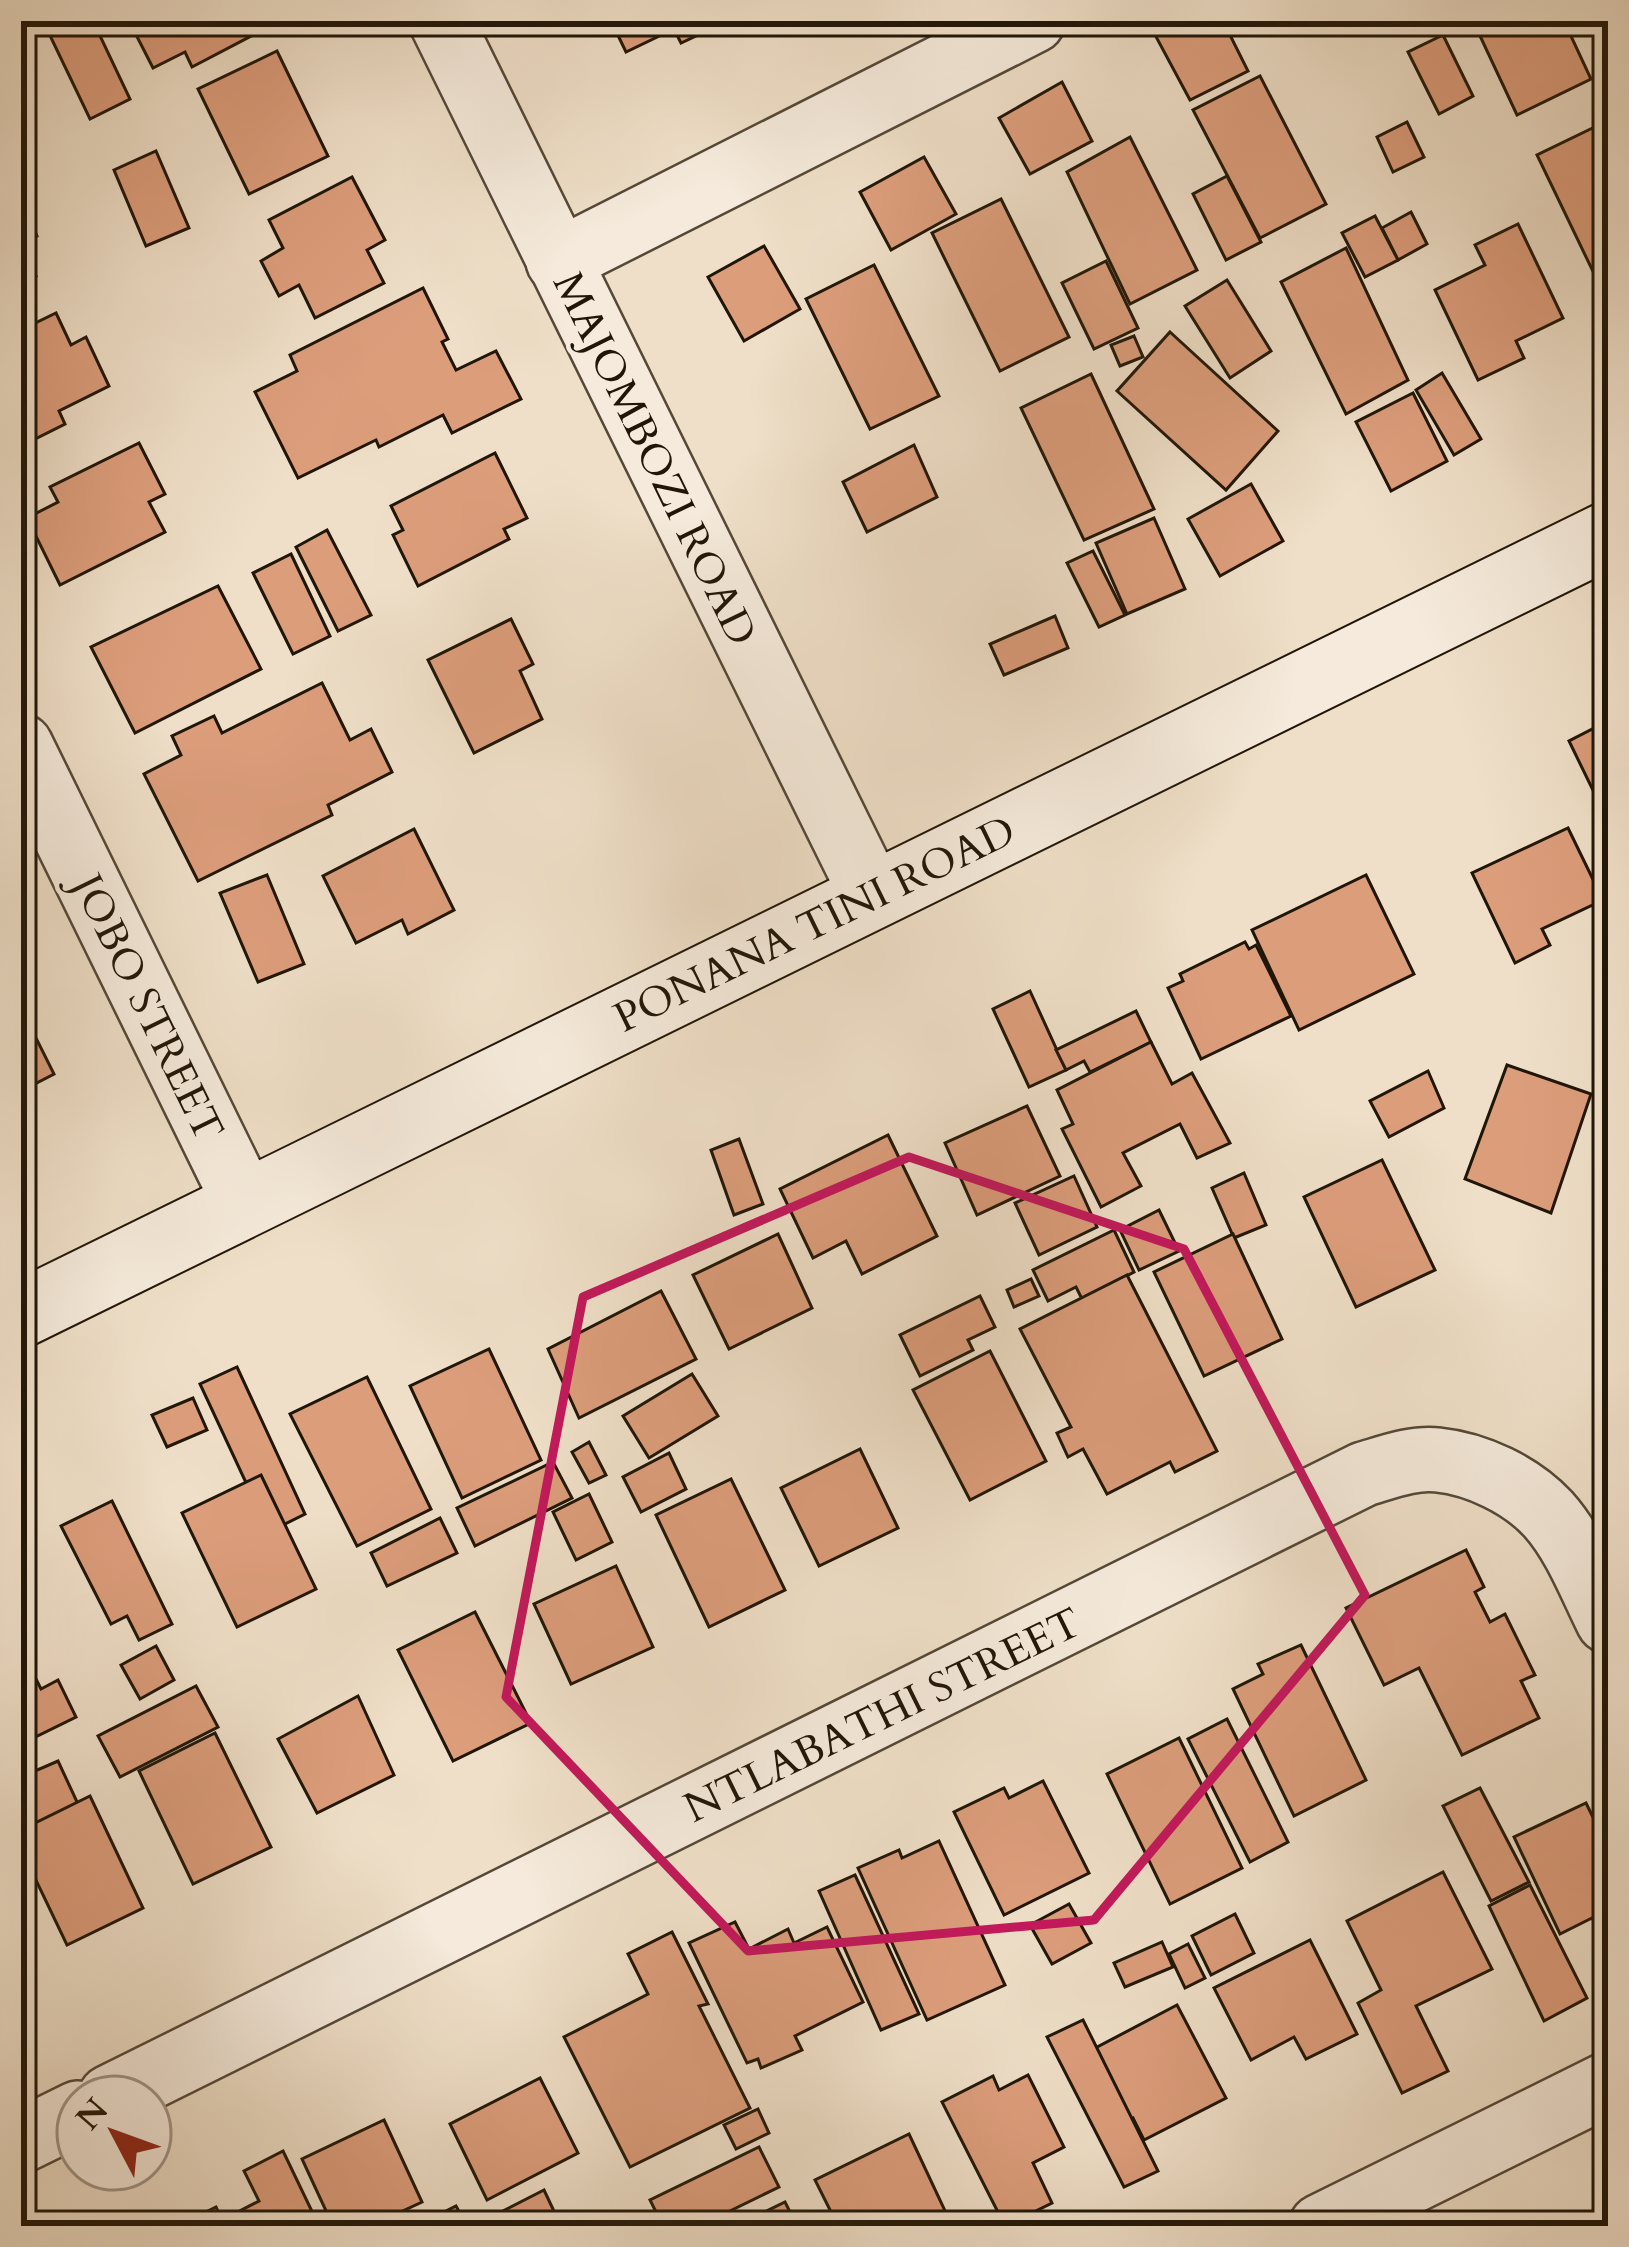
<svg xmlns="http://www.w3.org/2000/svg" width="1629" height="2247" viewBox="0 0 1629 2247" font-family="Cardo,serif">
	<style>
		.building { fill: #dc9d7b; stroke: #201608; stroke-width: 3 }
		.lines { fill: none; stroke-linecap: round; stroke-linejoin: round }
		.street-casing { stroke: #544838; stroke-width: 68 }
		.secondary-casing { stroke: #201608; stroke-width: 70 }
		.street { stroke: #f5eadb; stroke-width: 63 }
		.secondary { stroke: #f5eadb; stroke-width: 66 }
		.marked { fill: none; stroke: #c2185b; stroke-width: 9; stroke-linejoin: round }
		.labels { text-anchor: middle; stroke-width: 9; stroke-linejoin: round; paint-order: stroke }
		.street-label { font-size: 42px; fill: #201608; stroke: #f5eadb }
	</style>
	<rect width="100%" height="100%" fill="#efdfc8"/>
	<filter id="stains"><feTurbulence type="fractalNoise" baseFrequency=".00167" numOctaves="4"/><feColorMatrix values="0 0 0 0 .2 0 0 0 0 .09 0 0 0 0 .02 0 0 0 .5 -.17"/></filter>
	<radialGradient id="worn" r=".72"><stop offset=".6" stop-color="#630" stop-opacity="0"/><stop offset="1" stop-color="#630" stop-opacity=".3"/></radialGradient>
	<g class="building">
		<path d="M43,21H93L130,99L90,119Z"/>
		<path d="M129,21H280L192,67L185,52L153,68Z"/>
		<path d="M611,21H728L681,43L674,29L626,52Z"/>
		<path d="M813,21H840L818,32Z"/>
		<path d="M1179,21H1223L1248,71L1190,100L1154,33Z"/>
		<path d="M1473,21H1564L1591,79L1517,115Z"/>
		<path d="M1443,35L1473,96L1439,114L1408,52Z"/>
		<path d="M277,51L328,156L249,194L198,89Z"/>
		<path d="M1260,76L1326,204L1260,238L1193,110Z"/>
		<path d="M1062,82L1092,141L1030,174L999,118Z"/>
		<path d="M1407,122L1424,157L1393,172L1377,137Z"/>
		<path d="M1605,122L1608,129V282L1600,286L1537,155Z"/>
		<path d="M1130,137L1197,270L1130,304L1067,172Z"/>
		<path d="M156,151L189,228L146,246L114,170Z"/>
		<path d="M924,157L956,214L891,250L860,192Z"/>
		<path d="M1227,176L1261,242L1226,260L1193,194Z"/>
		<path d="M352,177L385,240L367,250L384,283L315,318L299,285L279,296L261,261L283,248L269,220Z"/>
		<path d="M1001,199L1069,337L1000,371L932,233Z"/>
		<path d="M21,200L37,236L21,245L36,276L21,283Z"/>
		<path d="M1411,212L1427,244L1398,260L1382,228Z"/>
		<path d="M1375,216L1398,260L1365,277L1342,233Z"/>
		<path d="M1518,224L1563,318L1516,341L1524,358L1478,380L1435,290L1485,265L1475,245Z"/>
		<path d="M764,246L800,309L744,341L708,277Z"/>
		<path d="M1346,248L1408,380L1346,414L1281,282Z"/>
		<path d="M1106,261L1138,328L1094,349L1062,283Z"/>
		<path d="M874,265L939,396L870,429L806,299Z"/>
		<path d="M1227,280L1271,351L1230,378L1185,306Z"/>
		<path d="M1608,287V317L1597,293Z"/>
		<path d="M423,288L448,339L442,342L456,370L496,351L521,399L452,433L443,415L379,447L376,440L298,478L255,392L297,371L290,355Z"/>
		<path d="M56,313L71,345L86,337L109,386L59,411L65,424L21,446V330Z"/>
		<path d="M1170,332L1278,431L1226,490L1117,391Z"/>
		<path d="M1134,336L1143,357L1120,366L1111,345Z"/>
		<path d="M1442,373L1481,439L1454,455L1416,390Z"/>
		<path d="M1091,374L1154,509L1084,540L1021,408Z"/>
		<path d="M1413,393L1447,461L1391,491L1356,422Z"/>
		<path d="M139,443L165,494L149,502L165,532L60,585L27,518L58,502L50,487Z"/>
		<path d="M914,445L937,497L867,532L843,482Z"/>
		<path d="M495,453L527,518L504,529L509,539L418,586L393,535L403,530L391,506Z"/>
		<path d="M1251,484L1283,541L1220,576L1188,519Z"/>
		<path d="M1154,518L1185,589L1127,614L1096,543Z"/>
		<path d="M327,530L371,615L338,631L296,547Z"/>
		<path d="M1093,551L1125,615L1099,627L1067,563Z"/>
		<path d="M291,554L330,636L293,654L253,573Z"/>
		<path d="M218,586L261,669L135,733L91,647Z"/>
		<path d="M1055,616L1068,648L1004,675L990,644Z"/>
		<path d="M511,619L533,664L520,671L542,719L474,753L428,660Z"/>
		<path d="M322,683L350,740L371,729L392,772L328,805L332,815L198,881L144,774L181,755L172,736L214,716L222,733Z"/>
		<path d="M1608,721V821L1569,741Z"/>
		<path d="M1568,828L1603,900L1542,929L1550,945L1515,963L1472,873Z"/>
		<path d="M414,829L454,910L408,934L402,920L356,943L323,876Z"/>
		<path d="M1608,842V875L1594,848Z"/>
		<path d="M267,875L304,964L258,982L220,893Z"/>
		<path d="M1366,875L1414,974L1299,1030L1252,930Z"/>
		<path d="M1245,942L1249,949L1256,945L1291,1016L1201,1059L1168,988L1183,981L1180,974Z"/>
		<path d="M1030,991L1066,1070L1029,1087L993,1009Z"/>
		<path d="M21,1008L54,1074L21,1091Z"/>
		<path d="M1136,1011L1151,1042L1090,1072L1084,1061L1066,1070L1056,1050Z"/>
		<path d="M1151,1042L1172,1084L1192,1073L1230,1143L1197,1158L1180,1124L1123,1153L1141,1186L1101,1207L1062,1129L1073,1124L1057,1090Z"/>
		<path d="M1507,1065L1591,1094L1551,1213L1465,1179Z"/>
		<path d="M1428,1071L1444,1108L1389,1137L1370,1101Z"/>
		<path d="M1027,1106L1060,1176L977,1215L945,1143Z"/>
		<path d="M888,1135L937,1236L862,1274L846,1241L813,1258L780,1189Z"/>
		<path d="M739,1139L763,1204L734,1215L711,1150Z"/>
		<path d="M1382,1160L1435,1270L1356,1307L1304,1197Z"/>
		<path d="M1244,1173L1266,1225L1234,1238L1212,1188Z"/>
		<path d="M1074,1176L1097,1227L1039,1255L1015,1203Z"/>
		<path d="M1159,1210L1179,1251L1139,1270L1120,1230Z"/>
		<path d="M1114,1230L1134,1272L1082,1299L1076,1287L1048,1301L1033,1270Z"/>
		<path d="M778,1234L812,1308L729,1349L693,1275Z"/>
		<path d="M1233,1234L1282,1339L1204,1376L1154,1272Z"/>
		<path d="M1127,1275L1217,1451L1175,1472L1170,1462L1107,1494L1083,1449L1068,1457L1057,1433L1071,1427L1020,1329Z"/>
		<path d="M1031,1279L1039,1296L1014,1307L1007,1290Z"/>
		<path d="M661,1291L696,1359L579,1418L548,1349Z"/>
		<path d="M980,1296L995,1327L968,1340L973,1350L920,1376L900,1335Z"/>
		<path d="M489,1349L541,1460L462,1498L410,1386Z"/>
		<path d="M990,1351L1046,1461L970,1500L913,1390Z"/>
		<path d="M237,1367L305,1514L269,1532L200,1384Z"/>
		<path d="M692,1374L718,1416L649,1458L623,1416Z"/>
		<path d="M367,1377L431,1509L357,1546L290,1414Z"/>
		<path d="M193,1398L207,1430L167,1447L152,1415Z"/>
		<path d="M589,1442L606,1475L589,1483L572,1452Z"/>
		<path d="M860,1449L898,1528L819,1566L781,1488Z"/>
		<path d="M669,1453L686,1489L641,1512L623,1477Z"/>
		<path d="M553,1462L572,1498L475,1546L457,1508Z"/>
		<path d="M261,1475L316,1589L237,1627L182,1513Z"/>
		<path d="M731,1479L785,1590L709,1627L656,1515Z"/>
		<path d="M589,1494L612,1542L576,1560L553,1512Z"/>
		<path d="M112,1501L172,1624L139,1640L127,1616L111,1624L61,1526Z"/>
		<path d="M440,1518L457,1553L387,1586L371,1553Z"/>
		<path d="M1466,1550L1484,1587L1475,1592L1490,1622L1505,1614L1535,1675L1521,1681L1539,1718L1462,1755L1419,1668L1384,1685L1346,1608Z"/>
		<path d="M616,1566L653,1647L571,1684L534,1604Z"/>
		<path d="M475,1612L531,1723L453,1761L398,1650Z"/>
		<path d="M1301,1645L1366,1780L1294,1816L1233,1689L1263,1674L1258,1664Z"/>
		<path d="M156,1646L174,1680L140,1699L121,1665Z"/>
		<path d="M21,1649L41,1689L58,1680L76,1717L21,1744Z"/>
		<path d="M196,1686L218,1727L120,1777L98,1736Z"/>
		<path d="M358,1696L394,1775L317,1813L278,1739Z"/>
		<path d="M1227,1719L1288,1842L1250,1862L1188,1739Z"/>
		<path d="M215,1733L271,1847L193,1884L139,1771Z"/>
		<path d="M1179,1738L1242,1868L1170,1904L1107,1774Z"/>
		<path d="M58,1761L78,1804L21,1830V1777Z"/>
		<path d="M1043,1781L1089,1873L1004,1915L954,1812L1004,1788L1009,1798Z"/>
		<path d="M1480,1788L1529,1882L1491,1901L1443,1806Z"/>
		<path d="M90,1796L143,1908L67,1945L21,1849V1830Z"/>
		<path d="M1586,1803L1608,1848V1931L1601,1934L1592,1918L1560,1934L1514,1837Z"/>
		<path d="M939,1841L1005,1985L927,2020L858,1868L899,1850L902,1858Z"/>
		<path d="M1443,1872L1492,1969L1416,2006L1448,2071L1402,2093L1358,2003L1381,1990L1347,1921Z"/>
		<path d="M855,1875L919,2014L881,2030L819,1891Z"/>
		<path d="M1530,1885L1587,1998L1544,2021L1489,1906Z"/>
		<path d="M1069,1904L1091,1943L1052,1964L1030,1925Z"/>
		<path d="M1235,1914L1254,1953L1211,1975L1192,1936Z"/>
		<path d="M735,1922L749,1949L788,1929L794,1943L827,1927L863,2002L795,2036L802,2050L761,2068L758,2059L747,2063L689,1943Z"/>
		<path d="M672,1932L708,2004L699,2006L750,2108L630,2167L564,2037L648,1994L628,1954Z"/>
		<path d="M1310,1940L1357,2034L1306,2059L1294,2037L1251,2060L1214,1988Z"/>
		<path d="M1162,1942L1173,1967L1125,1987L1114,1963Z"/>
		<path d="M1188,1944L1205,1978L1185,1988L1169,1954Z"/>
		<path d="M1177,2005L1226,2098L1144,2140L1133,2118L1121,2124L1084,2054Z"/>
		<path d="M1083,2020L1158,2171L1124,2187L1047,2037Z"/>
		<path d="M1028,2075L1064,2147L1033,2163L1052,2203L1005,2226L942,2102L993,2076L999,2090Z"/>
		<path d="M540,2078L578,2153L487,2200L450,2124Z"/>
		<path d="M758,2109L769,2133L736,2149L724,2125Z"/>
		<path d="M384,2120L422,2202L370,2226H333L302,2159Z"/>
		<path d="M909,2134L947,2215L925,2226H838L815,2180Z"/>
		<path d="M759,2147L779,2187L699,2226H663L650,2200Z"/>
		<path d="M283,2151L319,2226H177L216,2207L222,2220L259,2201L244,2171Z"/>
		<path d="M544,2190L561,2226H505L499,2213Z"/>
		<path d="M785,2202L797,2226H736Z"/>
		<path d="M456,2206L467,2226H420V2224Z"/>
	</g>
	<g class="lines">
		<defs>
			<g id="street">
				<path d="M441,21L872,895"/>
				<path d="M558,261L1033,21"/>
				<path d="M21,746L245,1203"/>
				<path d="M110,2097L1364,1474C1388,1467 1414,1457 1438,1460C1477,1464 1521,1485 1548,1514C1575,1544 1590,1585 1608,1621"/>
				<path d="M21,2141L78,2113"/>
				<path d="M1321,2226L1608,2084"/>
			</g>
			<path id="secondary" d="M21,1314L1608,535"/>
		</defs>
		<use href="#street" class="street-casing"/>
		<use href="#secondary" class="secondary-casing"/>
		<use href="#street" class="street"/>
		<use href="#secondary" class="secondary"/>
	</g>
	<path class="marked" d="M909,1157L1184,1249L1365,1595L1094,1920L748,1951L506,1697L583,1297Z"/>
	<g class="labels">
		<g class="street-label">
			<text transform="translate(656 458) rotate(64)" y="15">MAJOMBOZI ROAD</text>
			<text transform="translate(814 923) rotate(-26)" y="15">PONANA TINI ROAD</text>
			<text transform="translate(149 1007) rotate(64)" y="15">JOBO STREET</text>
			<text transform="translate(882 1714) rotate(-26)" y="15">NTLABATHI STREET</text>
		</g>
	</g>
	<rect width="1629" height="2247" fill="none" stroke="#efdfc8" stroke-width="72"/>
	<rect x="24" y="24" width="1581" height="2199" fill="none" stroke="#201608" stroke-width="6"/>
	<rect x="36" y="36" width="1557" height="2175" fill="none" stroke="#201608" stroke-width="3"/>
	<g transform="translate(114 2133) rotate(311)"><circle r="57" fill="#f5eadb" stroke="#a09587" stroke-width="3"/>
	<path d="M0-9L21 45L0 30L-21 45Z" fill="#8f2418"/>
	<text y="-18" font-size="33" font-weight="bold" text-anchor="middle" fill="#201608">N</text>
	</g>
	<rect width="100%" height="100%" filter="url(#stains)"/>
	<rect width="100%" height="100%" fill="url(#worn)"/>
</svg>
